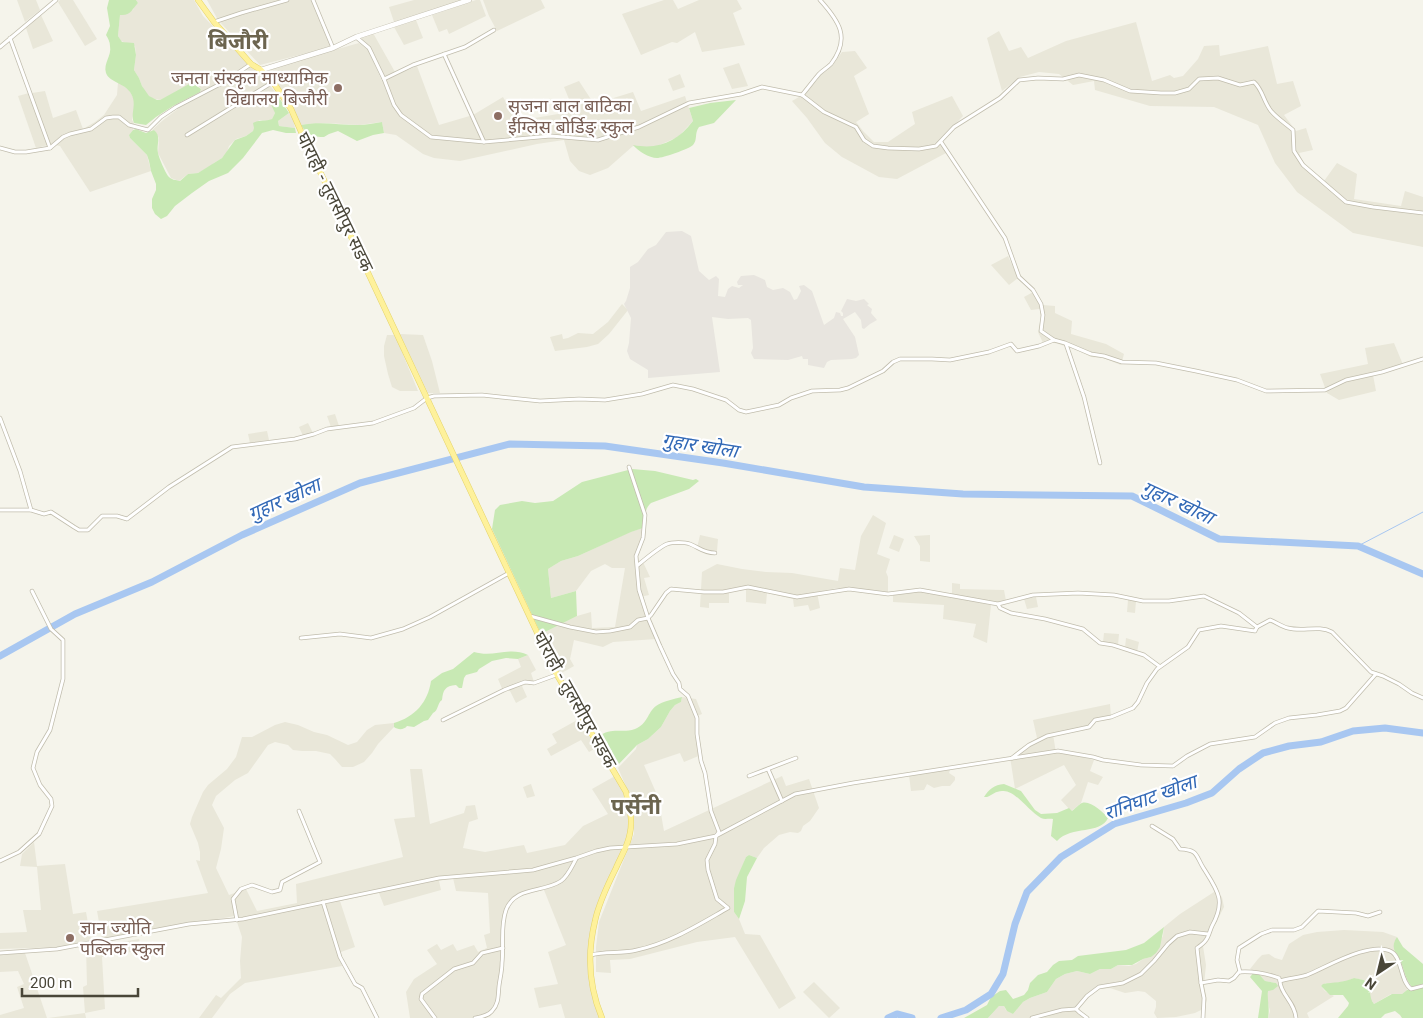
<svg xmlns="http://www.w3.org/2000/svg" width="1423" height="1018" viewBox="0 0 1423 1018" font-family="Roboto,'Noto Sans Devanagari',sans-serif">
	<style>
		.residential { fill: #e9e7d9 }
		.industrial { fill: #e8e5df }
		.green { fill: #c8e9b4 }
		.lines { fill: none; stroke-linecap: round; stroke-linejoin: round }
		.stream { stroke: #a8c7f1; stroke-width: 1 }
		.river { stroke: #a8c7f1; stroke-width: 7 }
		.minor-casing { stroke: #c1bdad; stroke-width: 4.5 }
		.tertiary-casing { stroke: #c1bdad; stroke-width: 5.5 }
		.primary-casing { stroke: #e4d36a; stroke-width: 6 }
		.minor { stroke: #fff; stroke-width: 3 }
		.tertiary { stroke: #fff; stroke-width: 4.5 }
		.primary { stroke: #fef19b; stroke-width: 5 }
		.education-dot { fill: #8d6e63; stroke: #fff; stroke-width: 2 }
		.labels { text-anchor: middle; stroke-width: 4.5; stroke-linejoin: round; paint-order: stroke }
		.education-label { font-size: 18px; fill: #785e54; stroke: #fff; text-anchor: start }
		.street-label { font-size: 18px; fill: #494638; stroke: #fff }
		.water-label { font-size: 19px; font-style: italic; fill: #3168b6; stroke: #fff }
		.district-label { font-size: 22px; font-weight: bold; fill: #6c654f; stroke: #fff }
	</style>
	<rect width="100%" height="100%" fill="#f5f4eb"/>
	<g class="residential">
		<path d="M17,0H36L40,10L25,22Z"/>
		<path d="M60,0H73L97,39L85,46L58,2Z"/>
		<path d="M136,0H194L203,16L250,64L225,80L200,92L201,89L199,87L194,84L188,85L183,89L160,100L151,98L146,94L142,86L139,78L134,70L136,55L135,46L121,41L118,36L120,14L133,10L134,7L138,3Z"/>
		<path d="M207,0H312L331,47L260,65L218,20Z"/>
		<path d="M414,0H463L439,9L394,22L389,7Z"/>
		<path d="M476,0H480L486,16L449,34L447,29L439,32L432,15Z"/>
		<path d="M483,0H541L545,8L497,31L489,16Z"/>
		<path d="M664,0H673L678,9L699,0H737L742,9L733,13L745,45L702,52L695,32L677,43L672,42L641,55L622,14Z"/>
		<path d="M41,15L53,41L33,49L26,28Z"/>
		<path d="M416,20L423,38L404,45L394,27Z"/>
		<path d="M1136,22L1152,81L1170,75L1174,78L1183,76L1198,59L1204,46L1219,45L1220,56L1268,46L1277,84L1293,81L1301,106L1284,115L1296,131L1306,128L1313,150L1299,153L1304,164L1324,181L1337,163L1357,174L1354,199L1401,206L1405,191L1423,197V247L1353,233L1297,192L1275,163L1258,125L1214,107L1150,106L1095,90L1094,81L1073,85L1059,74L1039,72L1020,77L1002,91L987,38L999,31L1009,51L1021,47L1028,58L1066,41Z"/>
		<path d="M373,33L395,72L385,77L369,47L363,41L361,37Z"/>
		<path d="M359,43L368,50L382,81L417,66L439,125L473,115L503,97L517,121L558,114L573,109L564,87L579,81L594,104L633,92L641,111L685,96L693,121L678,137L655,147L645,148L633,146L608,168L590,175L579,171L570,161L564,140L537,144L460,161L434,158L423,154L396,135L384,133L382,122L359,125L326,123L308,124L301,125L285,96L274,81L268,70L295,61Z"/>
		<path d="M855,51L867,68L854,76L869,114L856,122L863,131L874,142H888L915,124L912,112L952,96L963,116L939,141L946,153L897,179L879,177L842,157L825,143L807,118L792,101L806,93L821,75L832,66L842,52Z"/>
		<path d="M739,63L748,86L732,89L723,68Z"/>
		<path d="M251,65L268,83L276,93L272,94L275,113L272,119L268,121L259,120L253,131L246,136L236,139L229,146L227,152L222,158L214,163L211,166L198,173L188,174L179,181L171,178L158,153L159,138L154,130L151,131L162,121L179,108L226,83Z"/>
		<path d="M680,74L685,87L673,91L668,79Z"/>
		<path d="M118,82L129,90L134,99L135,105L132,120L134,123L133,130L129,135L130,138L147,155L151,171L90,192L60,146L50,144L32,93L45,91L53,118L76,110L83,129L95,122L104,115L117,95Z"/>
		<path d="M29,93L48,145L36,148L18,96Z"/>
		<path d="M289,113L293,119L295,128L279,126L278,121Z"/>
		<path d="M1008,256L1018,278L1009,285L991,265Z"/>
		<path d="M1035,291L1043,305L1055,306V313L1072,321L1071,334L1106,344L1124,354L1121,365L1103,358L1091,357L1077,350L1055,343H1043L1038,332L1041,318L1040,309L1031,310L1024,297Z"/>
		<path d="M622,304L628,310L609,334L598,344L587,347L555,351L550,337L562,334L563,339L568,338L578,333L593,334L608,322Z"/>
		<path d="M400,334L423,335L432,361L440,393H428Z"/>
		<path d="M387,335H395L418,391H400L392,387L388,374L384,356V346Z"/>
		<path d="M1394,343L1404,367L1373,375L1376,391L1339,400L1327,393L1320,374L1368,364L1365,348Z"/>
		<path d="M335,414L339,426L331,427L327,416Z"/>
		<path d="M308,423L313,433L303,436L299,427Z"/>
		<path d="M267,431L269,440L250,443L248,434Z"/>
		<path d="M873,515L886,523L877,554L890,559L886,572L888,577V592L850,588H837L817,592L820,608L810,611L808,605L794,607L793,599L767,593L766,604L746,602V589H741L729,592V603H709V608L700,607L702,572L717,564L742,569L766,572L792,573L838,581L840,568L855,570L861,536Z"/>
		<path d="M646,527L645,538L638,556L639,563L642,560L650,577L644,578L649,595L640,597L646,616L656,639L613,642L603,647L574,640L570,659L574,666L560,674L541,634L577,616L591,612L592,628L615,627L625,568H612L605,564L591,571L576,591L551,598L548,569L561,561L578,556L630,532Z"/>
		<path d="M700,535L718,539L717,551L708,552L697,548Z"/>
		<path d="M894,535L904,539L899,552L889,548Z"/>
		<path d="M930,535V562L920,561V546L914,536Z"/>
		<path d="M952,583L960,584V589L1004,590L1006,601L997,603L952,594Z"/>
		<path d="M920,591L991,605L987,643L973,637L976,624L943,619L944,605L893,602V595Z"/>
		<path d="M1036,597L1038,607L1027,609L1024,599Z"/>
		<path d="M1128,600L1136,601L1135,613L1127,612Z"/>
		<path d="M1104,633L1119,634L1118,645L1103,642Z"/>
		<path d="M1126,638L1139,642L1137,652L1125,648Z"/>
		<path d="M528,655L536,670L531,673L535,685L527,684L522,686L527,697L516,703L509,689L503,691L498,679L521,667L518,659Z"/>
		<path d="M682,697L696,699L702,714L697,716L701,755L684,762L680,753L644,765L658,797L664,831L782,776L786,786L809,779L819,808L810,821L803,826L801,831L798,833L790,832L779,835L764,848L757,858L749,855L746,857L734,888V912L739,919L745,934L760,935L796,998L779,1009L735,937L697,942L630,959L610,960L611,973L596,972V947L599,922L634,834V811L628,791L618,768L636,749L637,745L648,739L661,727L670,711L675,705L681,702Z"/>
		<path d="M1110,704L1111,716L1095,719L1088,726L1053,734L1056,753L1071,754L1094,760L1090,771L1103,777L1098,785L1088,782L1081,803L1074,809L1071,811L1061,800L1076,785L1064,765L1015,789L1010,757L1020,749L1037,738L1033,720Z"/>
		<path d="M579,719L596,748L589,752L581,740L551,756L547,749L557,743L552,734Z"/>
		<path d="M285,722L298,725L314,732L327,735L348,745L357,742L367,730L375,725L394,723V727L378,744L372,753L364,762L353,767H342L335,759L330,754L316,751H302L293,750L288,745L275,742L268,745L248,773L235,780L216,796L212,805L224,828L221,849L216,868L229,895L246,889L257,911L297,903L296,884L403,857L394,819L415,817L410,769H422L430,824L464,813L466,806L475,805L478,819L469,822L463,848L485,852L524,845L527,853L565,845L583,826L608,814L592,789L615,776L625,793L629,810V832L626,846L602,894L589,947V981L599,1018H565L561,1004L539,1008L534,988L558,984L548,952L566,945L544,890L524,893L511,902L507,909L502,941L498,1003L492,1013L482,1018H410L406,992L414,979L437,964L427,950L437,944L441,950L453,944L457,951L474,945L478,952L487,948L484,935L490,933L488,893L456,891L453,878L439,881L441,890L384,906L379,893L340,901L355,947L338,953L342,966L245,983L230,994L212,1018H199L216,995L221,998L241,978L240,961L242,937L235,916L102,939L97,911L208,893L196,860L200,861V852L198,843L190,824L192,817L203,792L208,785L227,769L236,757L242,737H252L275,725Z"/>
		<path d="M950,770L949,773L955,777V780L950,786H942L934,788L927,784L924,790L911,791L909,775Z"/>
		<path d="M531,784L535,796L527,798L523,787Z"/>
		<path d="M34,842L37,866L65,864L73,914L86,912L91,940L64,947L0,949V933L27,932L23,910H41L37,867L20,866L22,854Z"/>
		<path d="M1214,892L1222,897L1224,907L1207,941L1203,946L1206,965L1204,985L1207,1000L1205,1008L1195,1013L1176,1017L1157,1018L1154,1013L1156,1007V1001L1145,992L1138,991L1125,993L1110,988L1100,989L1095,991L1079,1006V1010L1090,1018H988L999,1006H1004L1006,1010L1013,1014L1023,1002L1030,998L1047,992L1056,979L1065,974L1077,971L1090,974L1100,969H1111L1118,965L1129,966L1136,964L1143,959L1151,957L1163,936L1164,927L1180,914Z"/>
		<path d="M1344,930L1383,932L1397,937L1394,943V951L1399,957L1403,971L1410,985L1407,990L1402,994H1391L1374,1004L1370,998L1369,986L1364,980L1354,978L1347,981L1335,983H1326L1321,986L1325,991L1334,996L1307,1013L1309,1018H1268L1270,1011L1267,999L1268,991L1276,983L1265,981L1258,973L1250,969L1258,959L1262,955L1269,954L1275,958L1282,960L1289,944L1303,935L1317,932Z"/>
		<path d="M139,939L142,950L102,957L105,1009L85,1013L86,1018H48L85,1013L83,987L87,985L86,948Z"/>
		<path d="M25,953L47,1018H0V1015L24,1008L17,987L24,984L18,971L0,972V955Z"/>
		<path d="M814,982L840,1008L829,1018L803,992Z"/>
	</g>
	<path class="industrial" d="M682,231L691,236L699,271L709,280L716,276L719,279L718,296L725,297L728,289L732,286L739,288L743,285H738L737,282L741,276L754,275L765,280L767,287L773,290L783,288L790,292L794,300L797,299L801,291L799,286L804,285L812,291L824,325L834,318L836,312L840,313L841,316H843V313L841,311L847,299L856,301L864,299L869,304L867,305L872,309L871,313L877,320L870,324L864,329L862,328L861,320L855,312L843,319L855,337L859,355L856,358L852,359L831,360L827,362L824,368L808,365V359H803L802,356L788,360L754,359L751,353L753,348L751,320L748,318L728,319L712,317L720,372L648,378V370L630,359L627,351L629,343L631,318L624,304L626,301L630,288V267L638,262L648,249L656,245L666,232Z"/>
	<g class="green">
		<path d="M109,0H136L138,3C132,9 131,16 120,15L118,36L122,42L134,43L136,55L134,70L139,78L142,86L149,96L157,100H160L191,83L194,84L201,89L200,92L173,106L156,117L146,125L134,123C130,112 138,104 130,92C124,83 109,82 106,73C103,63 112,56 110,46C110,42 108,38 106,35L110,26L107,8Z"/>
		<path d="M276,93L289,113L278,121L279,126L295,128L296,133H286L273,130L262,133L243,158L228,173L209,181L192,193L175,206L167,216L161,219L155,214L152,208V199L156,190V184L151,171L149,161L147,155L130,138L129,135L133,130L136,129L146,133L154,130C162,137 156,144 158,153C159,158 165,172 168,176C171,180 176,180 180,181L188,174L198,173L222,158L235,140L246,136L253,131L254,128L253,123C260,119 265,122 272,119L275,113L268,98L269,95Z"/>
		<path d="M736,100L714,123L699,127C694,134 698,139 693,145C689,149 663,158 657,158C649,158 638,151 633,145C658,150 677,142 693,121L689,108L710,103Z"/>
		<path d="M382,122L384,133L373,135L357,141L338,131L329,134L324,137C313,137 307,135 301,125C320,121 339,125 358,125C366,125 374,123 382,122Z"/>
		<path d="M632,469L655,471L693,480L696,479L699,481L689,489L651,503C643,510 646,518 646,527L631,532L578,556L561,561L548,569L551,598L576,591L577,616L541,634L492,529L495,510L500,505L522,501L535,503L553,501L582,482Z"/>
		<path d="M474,652C494,658 509,646 528,655L518,659L506,658L492,661L479,669L477,672L466,675L464,678L462,688H459L456,685C445,686 443,690 442,700C437,703 439,710 433,713L428,720L424,721L414,727L407,726C404,730 398,730 394,727V723C415,717 428,702 431,681L442,673L453,669Z"/>
		<path d="M682,697L681,702L675,705L670,711L661,727L648,739L637,745L616,767L597,737C614,726 621,734 635,729C648,724 647,713 656,706C663,701 674,699 682,697Z"/>
		<path d="M1004,784L1021,791L1035,810L1041,814L1057,813L1069,808L1072,811C1075,809 1079,804 1082,803C1090,800 1103,812 1108,818C1100,835 1072,825 1057,841L1051,836L1053,819C1049,818 1045,820 1041,818C1029,812 1015,789 1002,791C996,791 992,795 987,797H984C989,789 994,785 1004,784Z"/>
		<path d="M749,855L757,858L747,877L745,901L739,919L734,912V888L736,880L746,857Z"/>
		<path d="M1164,927L1160,947L1156,953L1151,957L1143,959L1132,965H1118L1111,969H1100L1090,974L1077,971L1065,974L1056,979L1047,992L1030,998L1023,1002L1013,1014L1007,1011L1004,1006H999L988,1018H964L987,1005L991,997L1000,991L1006,990L1013,999L1024,995L1028,990L1030,983L1038,975L1047,972L1053,965L1059,961L1072,960L1078,956L1126,950L1144,943Z"/>
		<path d="M1397,937L1403,947L1423,964V984L1412,987C1404,978 1404,966 1398,956C1396,952 1395,954 1394,949C1393,945 1394,941 1397,937Z"/>
		<path d="M1254,972L1258,973L1265,981L1276,983L1278,986L1273,990L1268,991C1267,1001 1270,1008 1268,1018H1258L1262,991L1250,977Z"/>
		<path d="M1354,978C1357,979 1363,979 1365,981C1372,986 1368,997 1374,1004L1392,994H1402L1407,990L1423,986V1018H1402L1400,1015L1395,1011L1385,1014L1381,1018H1338L1348,1006L1349,1003L1343,995H1330L1321,986L1323,984C1333,982 1343,983 1354,978Z"/>
	</g>
	<g class="lines">
		<path class="stream" d="M1358,546L1423,512"/>
		<g class="river">
			<path d="M0,656L75,614L152,582L242,535L360,483L510,444L605,446L723,463L864,487L963,494L1132,496L1219,539L1358,546L1423,574"/>
			<path d="M888,1018L897,1014L912,1018"/>
			<path d="M941,1018L966,1010L991,994L1003,974L1015,924L1027,892L1061,857L1114,824L1186,803L1212,793L1239,769L1263,753L1289,746L1321,742L1353,731L1385,728L1423,733"/>
		</g>
		<defs>
			<g id="minor">
				<path d="M313,0L333,48"/>
				<path d="M214,22L241,13L287,0"/>
				<path d="M356,37L369,48L384,79L394,105L401,115L431,137L484,142L551,136L598,140L639,127L689,103L741,94L762,87L802,95L824,112L856,127L864,140L873,146L888,148L919,149L936,146L954,127L1000,98L1019,80L1038,78L1063,79L1079,75L1104,80L1130,91L1161,93H1175L1189,89L1199,79L1218,78L1240,85L1254,82C1263,90 1263,101 1271,111C1277,118 1286,124 1293,130L1294,151L1303,165L1346,202L1373,207L1423,213"/>
				<path d="M10,38L50,148"/>
				<path d="M0,47L56,0"/>
				<path d="M444,54L484,142"/>
				<path d="M384,79L413,65L465,47L494,30"/>
				<path d="M802,95C808,88 813,81 819,74C823,70 827,68 831,64C851,38 839,21 820,0"/>
				<path d="M187,135L273,82"/>
				<path d="M941,142L1005,238L1019,277L1033,290L1041,304L1043,315L1041,331L1054,340"/>
				<path d="M0,148L15,152H26L50,148L63,137L70,134L91,129L106,118L113,117H119L129,125L148,130L161,117L176,107L226,81L251,64"/>
				<path d="M1066,344L1084,397L1100,463"/>
				<path d="M0,418L20,471L31,510L44,514L51,512L74,527L79,530H88L102,516H117L127,519L169,487L232,447L295,439L314,434L327,429L373,423L414,408L427,398L434,396L482,395L540,401L579,399L605,400L642,394L673,385L693,389L726,400L739,410L746,412L779,405L791,398L812,391L840,390L848,388L883,371L893,362L900,359H932L950,360L989,352L1011,344L1017,351L1039,346L1054,340L1065,343L1091,354L1104,356L1122,362L1156,363L1196,371L1237,380L1266,391L1325,390L1346,380L1382,372L1423,359"/>
				<path d="M0,510H30"/>
				<path d="M638,565C644,560 660,547 667,544C672,542 685,542 690,544C700,548 703,553 715,553"/>
				<path d="M998,604L1000,608L1011,613L1045,619L1083,629L1100,643L1113,645L1144,655L1159,666"/>
				<path d="M530,616L570,627L596,632L610,631L630,627L638,620L648,618L651,615L666,593L671,589L704,592H723L748,587L797,597L849,589L888,594L920,590L998,604L1033,595L1078,593L1114,595L1143,601H1169L1204,596L1239,613L1257,627L1270,620C1276,622 1282,627 1288,628C1303,632 1318,625 1332,632L1371,672L1383,676L1399,684L1412,693L1423,698"/>
				<path d="M301,638L340,634L371,638L403,629L430,617L509,573"/>
				<path d="M443,720L504,690L525,682L534,683L556,675"/>
				<path d="M1012,758L1029,745L1047,736L1089,727L1095,720L1111,717L1133,708L1138,702L1147,683L1157,669L1188,647L1199,630L1221,626L1255,631L1257,627"/>
				<path d="M768,769L782,801"/>
				<path d="M749,776L796,758"/>
				<path d="M1152,826L1173,839L1180,849C1199,850 1195,855 1204,869C1218,891 1226,901 1212,926C1210,930 1209,936 1206,940C1204,943 1200,946 1197,948L1201,983L1204,998L1203,1018"/>
				<path d="M0,861L19,852L39,834L52,806L51,799L40,785L33,768L37,752L50,730L63,679V640L51,629L32,591"/>
				<path d="M323,902L340,957L355,984L362,988L377,1018"/>
				<path d="M237,920L233,899L241,889L252,885L272,892L280,890L282,882L320,862L299,811"/>
				<path d="M0,953L57,949L189,924L243,919L439,878L533,870L576,858L596,851L610,848L677,844L716,836L795,794L853,783L1058,751L1093,757L1103,760L1141,765L1173,766L1187,756L1210,744L1255,737L1275,723L1289,718L1317,715L1340,711L1346,708L1376,674"/>
				<path d="M591,955C606,951 621,954 637,950C670,943 698,925 728,908L717,899L708,870L707,860L715,844L716,836L719,832L711,811L705,773L701,761L697,734V718L688,696L680,689L679,683L673,674L660,646L648,618L639,590L636,556L643,538L645,515L629,467"/>
				<path d="M1240,972L1237,960L1239,948L1261,934L1272,930H1294L1302,927L1318,911L1356,913L1368,916L1380,912"/>
				<path d="M1201,983L1218,980L1229,981L1234,978L1239,972C1254,971 1265,973 1279,978L1280,981"/>
				<path d="M435,1018L421,999L422,994L454,969L473,963L482,953L503,948"/>
				<path d="M475,1018C481,1017 488,1016 492,1011C499,1004 498,995 499,986C500,978 502,971 502,963C504,945 500,927 506,910C515,886 543,893 561,881C568,876 572,866 576,859"/>
				<path d="M1032,1018L1062,1010L1076,1009"/>
				<path d="M1087,1018L1079,1012L1076,1009L1087,996L1099,987L1123,983L1141,974L1154,961L1168,944L1177,936L1190,932L1208,934"/>
				<path d="M1296,1018C1295,1002 1280,994 1280,981C1289,978 1298,978 1307,975C1327,967 1371,940 1392,952C1402,958 1400,981 1411,989L1423,986"/>
			</g>
			<path id="tertiary" d="M261,70L333,48L356,37L469,0"/>
			<path id="primary" d="M198,0L214,22L251,64L261,70L273,82L291,109L303,136L354,243L557,675L626,792C629,805 633,819 630,833C628,846 621,856 616,868C609,882 598,906 595,921C587,954 589,987 602,1018"/>
		</defs>
		<use href="#minor" class="minor-casing"/>
		<use href="#tertiary" class="tertiary-casing"/>
		<use href="#primary" class="primary-casing"/>
		<use href="#minor" class="minor"/>
		<use href="#tertiary" class="tertiary"/>
		<use href="#primary" class="primary"/>
	</g>
	<g class="education-dot">
		<circle cx="338" cy="88" r="5"/>
		<circle cx="498" cy="116" r="5"/>
		<circle cx="70" cy="938" r="5"/>
	</g>
	<g class="labels">
		<g class="education-label">
			<text x="328" y="84" text-anchor="end">जनता संस्कृत माध्यामिक<tspan x="328" dy="21">विद्यालय बिजौरी</tspan></text>
			<text x="508" y="112">सृजना बाल बाटिका<tspan x="508" dy="21">ईंग्लिस बोर्डिङ् स्कुल</tspan></text>
			<text x="80" y="934">ज्ञान ज्योति<tspan x="80" dy="21">पब्लिक स्कुल</tspan></text>
		</g>
		<g class="street-label">
			<text transform="translate(335 202) rotate(64)" y="6">घोराही - तुलसीपुर सडक</text>
			<text transform="translate(575 700) rotate(61)" y="6">घोराही - तुलसीपुर सडक</text>
		</g>
		<g class="water-label">
			<text transform="translate(700 445) rotate(9)" y="7">गुहार खोला</text>
			<text transform="translate(284 499) rotate(-24)" y="7">गुहार खोला</text>
			<text transform="translate(1178 502) rotate(25)" y="7">गुहार खोला</text>
			<text transform="translate(1150 797) rotate(-20)" y="7">रानिघाट खोला</text>
		</g>
		<g class="district-label">
			<text x="238" y="49">बिजौरी</text>
			<text x="636" y="814">पर्सेनी</text>
		</g>
	</g>
	<g transform="translate(1378 973) rotate(215)" stroke="#ffffff" stroke-width="4" paint-order="stroke">
	<path d="M0-4L9 19L0 12L-9 19Z" fill="#494638"/>
	<text y="-8" font-size="14" font-weight="bold" text-anchor="middle" fill="#494638">N</text>
	</g>
	<path d="M22 988v8h116v-8" fill="none" stroke="#494638" stroke-width="2.5"/>
	<text x="30" y="988" font-size="15" fill="#494638" stroke="#ffffff" stroke-width="4" paint-order="stroke">200 m</text>
</svg>
